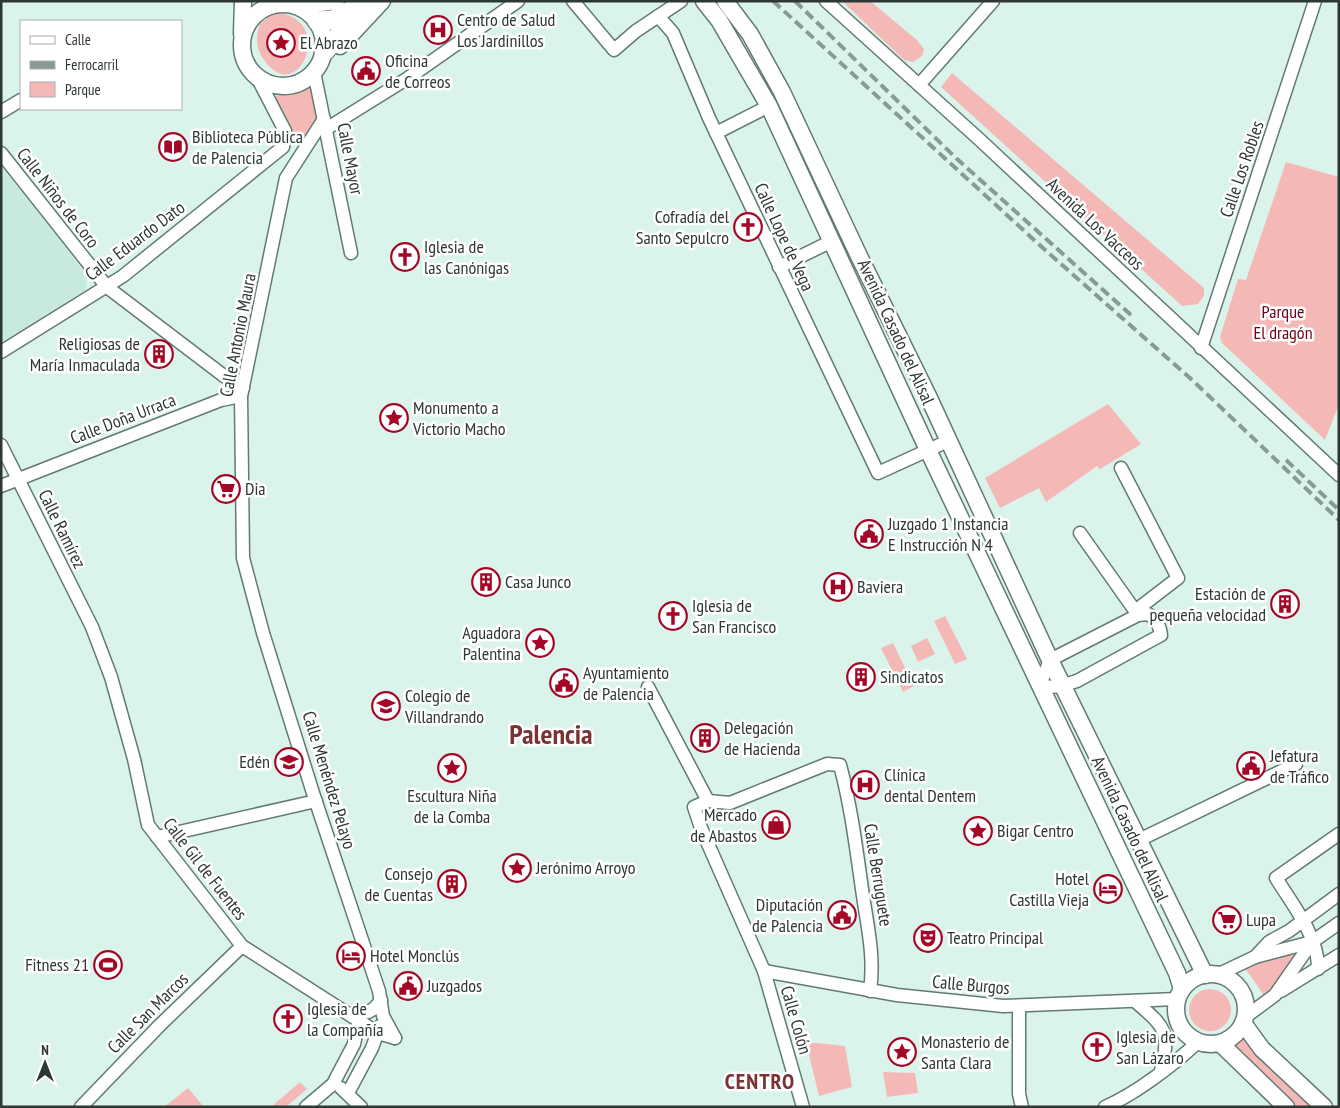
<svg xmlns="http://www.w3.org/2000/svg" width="1340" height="1108" viewBox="0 0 1340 1108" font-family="'PT Sans Narrow',sans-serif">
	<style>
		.built { fill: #c8eade }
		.green { fill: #f4b9b7 }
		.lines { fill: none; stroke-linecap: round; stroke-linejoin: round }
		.minor-casing { stroke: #637a72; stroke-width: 15 }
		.major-casing { stroke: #637a72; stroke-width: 19 }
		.highway-casing { stroke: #637a72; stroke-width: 21 }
		.minor { stroke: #fff; stroke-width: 12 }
		.major { stroke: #fff; stroke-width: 16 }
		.highway { stroke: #fff; stroke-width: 19 }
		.rail { stroke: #889a93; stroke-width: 4; stroke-dasharray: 10 5; stroke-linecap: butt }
		.labels { text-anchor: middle; stroke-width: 5; stroke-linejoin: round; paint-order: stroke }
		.poi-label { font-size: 18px; fill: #2d3733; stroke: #fff; text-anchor: start }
		.street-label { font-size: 18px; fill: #2d3733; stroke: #fff }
		.park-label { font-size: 18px; fill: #710016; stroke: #fff }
		.district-label { font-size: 22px; font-weight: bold; letter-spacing: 1px; fill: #7a3335; stroke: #fff }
		.town-label { font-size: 28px; font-weight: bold; fill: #7a3335; stroke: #fff }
	</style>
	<rect width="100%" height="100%" fill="#dbf4eb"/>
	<path class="built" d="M1,162L87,276L86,289L79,294L4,342L1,337Z"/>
	<g class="green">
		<path d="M842,1H870L917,40L924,49L922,56L913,62L904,60Z"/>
		<path d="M279,13C336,21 298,108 264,60C256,49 255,36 260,24L271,15Z"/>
		<path d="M952,73L1204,288V296L1198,304L1182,306L941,87Z"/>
		<path d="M311,86C318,112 320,115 306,139H290L288,122L274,100L276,96L294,94Z"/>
		<path d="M1286,162L1339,177V404L1325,440L1222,343L1220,337L1238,279L1246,280Z"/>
		<path d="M1108,404L1141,444L1100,469L1097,466L1046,502L1039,488L1000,508L985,478Z"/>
		<path d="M945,616L967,659L955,664L934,621Z"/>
		<path d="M927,638L935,654L918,662L911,646Z"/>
		<path d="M893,643L914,686L903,692L881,648Z"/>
		<path d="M1312,942L1268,1001L1242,964Z"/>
		<circle cx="1210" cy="1010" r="21"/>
		<path d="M1243,1023L1325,1107H1286L1220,1043L1237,1032Z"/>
		<path d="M806,1042L845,1046L852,1087L819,1096Z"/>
		<path d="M883,1072L915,1073L918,1093L887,1097Z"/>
		<path d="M300,1082L307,1089L286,1107H271Z"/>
		<path d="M188,1088L204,1107H164Z"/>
	</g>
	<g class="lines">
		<defs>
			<g id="minor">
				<path d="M573,1L614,50L636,31L681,1"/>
				<path d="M826,1L980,140L1339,475"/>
				<path d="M658,16L673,33L709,118L878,473L948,441"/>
				<path d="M314,72L351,253"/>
				<path d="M919,85L993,1"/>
				<path d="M1,112L21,100"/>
				<path d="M324,119L286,178L241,396L243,558L263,633L313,793L379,991L383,1016L395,1038"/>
				<path d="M326,129L408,78L518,1"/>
				<path d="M716,133L769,106"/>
				<path d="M1,153L107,287L224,376L243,388"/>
				<path d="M779,267L832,241"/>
				<path d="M1201,348L1315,1"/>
				<path d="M1,352L123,276L283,147L285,131L257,77"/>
				<path d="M1,445L92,627L111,677L134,759L148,825L242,946L378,1033L395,1038"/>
				<path d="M1121,468L1178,578L1135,611"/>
				<path d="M1,486L221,400L241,396"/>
				<path d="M1080,533L1138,615"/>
				<path d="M1148,614C1157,619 1160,626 1161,635L1077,681C1064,685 1053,689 1040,685L1050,660L1138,615Z"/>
				<path d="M648,687L708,801"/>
				<path d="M157,837L316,801"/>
				<path d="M1139,840L1296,764"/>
				<path d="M1255,957L1312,942L1339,923"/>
				<path d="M1318,969C1319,937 1292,904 1276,878L1339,834"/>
				<path d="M764,971L897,995L1003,1006L1177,999"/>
				<path d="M1217,975L1255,957L1269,942L1289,931L1339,894"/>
				<path d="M1281,991L1339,955"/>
				<path d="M1136,1002C1166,1028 1170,1031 1161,1071"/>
				<path d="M1019,1007V1094L1022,1107"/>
				<path d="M351,1014C365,1014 373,1013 381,1000"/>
				<path d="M1244,1018L1275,995L1312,942"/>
				<path d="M341,1088L361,1107"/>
				<path d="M348,1093L372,1048L380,1026"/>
				<path d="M81,1107L160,1025L242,946"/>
				<path d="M306,1107L333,1084L354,1044L359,1021"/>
				<path d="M803,1107L764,971L701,828L694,807L708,801L730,803L827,764L840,765C851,806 856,847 862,889C867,925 875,955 870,991"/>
				<path d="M1105,1107C1137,1093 1173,1065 1198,1042"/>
			</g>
			<g id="major">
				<path d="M704,1L719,20L769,106L928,450L1177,973L1182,989"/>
				<path d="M725,1L750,34L782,92L858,254L929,398L1050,660L1205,975"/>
				<circle cx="283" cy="45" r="41"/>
				<path d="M297,6L336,1"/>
				<path d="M242,34L243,1"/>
				<path d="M340,46L382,1"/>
				<circle cx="1211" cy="1009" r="35"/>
				<path d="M1243,1023L1262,1049L1324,1107"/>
				<path d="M1220,1043L1286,1107"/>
			</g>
			<g id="highway">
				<path d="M317,21L333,20L359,6"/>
				<path d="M324,52L360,12L366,1"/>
			</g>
		</defs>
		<use href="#minor" class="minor-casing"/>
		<use href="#major" class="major-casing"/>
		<use href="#highway" class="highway-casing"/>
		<use href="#minor" class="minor"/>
		<use href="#major" class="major"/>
		<use href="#highway" class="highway"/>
		<g class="rail">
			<path d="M773,1L1044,249L1190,378L1339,520"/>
			<path d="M795,1L957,159L1131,315"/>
			<path d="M1286,460L1339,510"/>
		</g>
	</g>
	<defs>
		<symbol id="hospital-ring" viewBox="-11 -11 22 22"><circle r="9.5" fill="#fff" stroke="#a40726" stroke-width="1.5"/><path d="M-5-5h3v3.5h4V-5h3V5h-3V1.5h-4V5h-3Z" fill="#a40726"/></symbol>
		<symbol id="sight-ring" viewBox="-11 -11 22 22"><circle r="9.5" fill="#fff" stroke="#a40726" stroke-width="1.5"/><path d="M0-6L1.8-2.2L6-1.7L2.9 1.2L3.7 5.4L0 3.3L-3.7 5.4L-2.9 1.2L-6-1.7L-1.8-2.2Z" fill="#a40726"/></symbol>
		<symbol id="civic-ring" viewBox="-11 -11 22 22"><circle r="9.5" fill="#fff" stroke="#a40726" stroke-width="1.5"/><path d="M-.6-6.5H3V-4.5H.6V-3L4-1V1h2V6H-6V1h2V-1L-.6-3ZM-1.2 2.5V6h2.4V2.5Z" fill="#a40726"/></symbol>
		<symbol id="library-ring" viewBox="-11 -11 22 22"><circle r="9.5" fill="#fff" stroke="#a40726" stroke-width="1.5"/><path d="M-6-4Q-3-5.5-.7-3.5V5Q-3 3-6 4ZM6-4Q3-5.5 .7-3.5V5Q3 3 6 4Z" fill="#a40726"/></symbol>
		<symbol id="church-ring" viewBox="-11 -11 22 22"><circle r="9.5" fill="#fff" stroke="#a40726" stroke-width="1.5"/><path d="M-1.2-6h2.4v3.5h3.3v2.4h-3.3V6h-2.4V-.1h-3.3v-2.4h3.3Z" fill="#a40726"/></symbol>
		<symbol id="building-ring" viewBox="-11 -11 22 22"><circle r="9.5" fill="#fff" stroke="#a40726" stroke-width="1.5"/><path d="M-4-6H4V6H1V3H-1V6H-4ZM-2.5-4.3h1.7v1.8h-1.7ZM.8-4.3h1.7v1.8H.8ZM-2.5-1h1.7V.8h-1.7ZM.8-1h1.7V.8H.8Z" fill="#a40726"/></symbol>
		<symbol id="supermarket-ring" viewBox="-11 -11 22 22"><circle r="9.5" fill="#fff" stroke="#a40726" stroke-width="1.5"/><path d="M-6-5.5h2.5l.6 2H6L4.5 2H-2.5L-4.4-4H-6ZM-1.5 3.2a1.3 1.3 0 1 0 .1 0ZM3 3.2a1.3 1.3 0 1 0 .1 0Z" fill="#a40726"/></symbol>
		<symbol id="school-ring" viewBox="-11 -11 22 22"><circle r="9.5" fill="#fff" stroke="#a40726" stroke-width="1.5"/><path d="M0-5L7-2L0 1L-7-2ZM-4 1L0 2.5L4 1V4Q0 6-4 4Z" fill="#a40726"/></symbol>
		<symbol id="shop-ring" viewBox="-11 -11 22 22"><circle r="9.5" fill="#fff" stroke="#a40726" stroke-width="1.5"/><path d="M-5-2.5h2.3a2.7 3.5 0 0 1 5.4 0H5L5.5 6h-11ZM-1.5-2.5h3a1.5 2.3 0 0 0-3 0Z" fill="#a40726"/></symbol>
		<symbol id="hotel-ring" viewBox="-11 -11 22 22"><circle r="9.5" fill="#fff" stroke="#a40726" stroke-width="1.5"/><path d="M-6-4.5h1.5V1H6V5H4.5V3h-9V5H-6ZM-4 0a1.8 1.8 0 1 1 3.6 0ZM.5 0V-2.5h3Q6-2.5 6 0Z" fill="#a40726"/></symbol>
		<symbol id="theatre-ring" viewBox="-11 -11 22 22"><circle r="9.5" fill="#fff" stroke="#a40726" stroke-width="1.5"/><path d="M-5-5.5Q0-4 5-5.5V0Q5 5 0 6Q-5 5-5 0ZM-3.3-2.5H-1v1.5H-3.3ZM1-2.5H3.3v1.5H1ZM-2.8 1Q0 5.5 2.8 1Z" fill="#a40726"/></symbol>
		<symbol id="stadium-ring" viewBox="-11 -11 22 22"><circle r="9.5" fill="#fff" stroke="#a40726" stroke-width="1.5"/><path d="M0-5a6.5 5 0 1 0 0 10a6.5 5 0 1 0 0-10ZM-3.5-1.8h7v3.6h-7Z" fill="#a40726"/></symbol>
	</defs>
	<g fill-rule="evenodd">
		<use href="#hospital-ring" x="422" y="14" width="32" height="32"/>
		<use href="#sight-ring" x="265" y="27" width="32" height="32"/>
		<use href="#civic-ring" x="350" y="55" width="32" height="32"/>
		<use href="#library-ring" x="157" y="131" width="32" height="32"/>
		<use href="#church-ring" x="732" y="211" width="32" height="32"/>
		<use href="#church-ring" x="389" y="241" width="32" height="32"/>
		<use href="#building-ring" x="143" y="338" width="32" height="32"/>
		<use href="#sight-ring" x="378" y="402" width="32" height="32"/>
		<use href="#supermarket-ring" x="210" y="473" width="32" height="32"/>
		<use href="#civic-ring" x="853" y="518" width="32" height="32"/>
		<use href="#building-ring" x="470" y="566" width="32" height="32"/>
		<use href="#hospital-ring" x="822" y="571" width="32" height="32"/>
		<use href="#building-ring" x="1269" y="588" width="32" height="32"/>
		<use href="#church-ring" x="657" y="600" width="32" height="32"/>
		<use href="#sight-ring" x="524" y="627" width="32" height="32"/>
		<use href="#building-ring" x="845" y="661" width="32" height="32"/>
		<use href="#civic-ring" x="548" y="667" width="32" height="32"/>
		<use href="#school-ring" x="370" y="690" width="32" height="32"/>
		<use href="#building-ring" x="689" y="722" width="32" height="32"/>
		<use href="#school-ring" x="273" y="746" width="32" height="32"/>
		<use href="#civic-ring" x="1235" y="750" width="32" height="32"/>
		<use href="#sight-ring" x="436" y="752" width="32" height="32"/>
		<use href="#hospital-ring" x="849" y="769" width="32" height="32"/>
		<use href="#shop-ring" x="760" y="809" width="32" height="32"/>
		<use href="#sight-ring" x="962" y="815" width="32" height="32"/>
		<use href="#sight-ring" x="501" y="852" width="32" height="32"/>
		<use href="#building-ring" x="436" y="868" width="32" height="32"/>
		<use href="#hotel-ring" x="1092" y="873" width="32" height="32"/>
		<use href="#civic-ring" x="826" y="899" width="32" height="32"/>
		<use href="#supermarket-ring" x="1211" y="904" width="32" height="32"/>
		<use href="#theatre-ring" x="912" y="922" width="32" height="32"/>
		<use href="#hotel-ring" x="335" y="940" width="32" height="32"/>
		<use href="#stadium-ring" x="92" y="949" width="32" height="32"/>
		<use href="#civic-ring" x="392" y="970" width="32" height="32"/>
		<use href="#church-ring" x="272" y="1003" width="32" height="32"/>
		<use href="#church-ring" x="1081" y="1031" width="32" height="32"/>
		<use href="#sight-ring" x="886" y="1036" width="32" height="32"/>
	</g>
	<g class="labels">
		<g class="poi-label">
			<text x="457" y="26">Centro de Salud<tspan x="457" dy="21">Los Jardinillos</tspan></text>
			<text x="300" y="49">El Abrazo</text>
			<text x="385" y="67">Oficina<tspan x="385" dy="21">de Correos</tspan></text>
			<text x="192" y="143">Biblioteca Pública<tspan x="192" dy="21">de Palencia</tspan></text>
			<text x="729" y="223" text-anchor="end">Cofradía del<tspan x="729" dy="21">Santo Sepulcro</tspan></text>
			<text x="424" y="253">Iglesia de<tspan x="424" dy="21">las Canónigas</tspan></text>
			<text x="140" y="350" text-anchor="end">Religiosas de<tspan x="140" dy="21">María Inmaculada</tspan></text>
			<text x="413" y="414">Monumento a<tspan x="413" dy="21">Victorio Macho</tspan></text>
			<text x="245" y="495">Dia</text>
			<text x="888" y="530">Juzgado 1 Instancia<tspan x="888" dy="21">E Instrucción N 4</tspan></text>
			<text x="505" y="588">Casa Junco</text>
			<text x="857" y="593">Baviera</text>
			<text x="1266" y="600" text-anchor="end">Estación de<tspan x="1266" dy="21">pequeña velocidad</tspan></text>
			<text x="692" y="612">Iglesia de<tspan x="692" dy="21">San Francisco</tspan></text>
			<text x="521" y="639" text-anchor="end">Aguadora<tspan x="521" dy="21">Palentina</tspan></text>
			<text x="583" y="679">Ayuntamiento<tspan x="583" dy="21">de Palencia</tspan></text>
			<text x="880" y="683">Sindicatos</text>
			<text x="405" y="702">Colegio de<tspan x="405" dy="21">Villandrando</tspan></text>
			<text x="724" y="734">Delegación<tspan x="724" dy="21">de Hacienda</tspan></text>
			<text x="1270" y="762">Jefatura<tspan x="1270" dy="21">de Tráfico</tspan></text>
			<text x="270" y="768" text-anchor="end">Edén</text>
			<text x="884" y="781">Clínica<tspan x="884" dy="21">dental Dentem</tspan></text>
			<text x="452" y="802" text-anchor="middle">Escultura Niña<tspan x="452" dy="21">de la Comba</tspan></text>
			<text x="757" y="821" text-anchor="end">Mercado<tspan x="757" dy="21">de Abastos</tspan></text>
			<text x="997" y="837">Bigar Centro</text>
			<text x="536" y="874">Jerónimo Arroyo</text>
			<text x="433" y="880" text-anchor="end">Consejo<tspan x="433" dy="21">de Cuentas</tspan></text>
			<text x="1089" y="885" text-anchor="end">Hotel<tspan x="1089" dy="21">Castilla Vieja</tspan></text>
			<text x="823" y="911" text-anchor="end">Diputación<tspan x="823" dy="21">de Palencia</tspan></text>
			<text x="1246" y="926">Lupa</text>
			<text x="947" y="944">Teatro Principal</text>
			<text x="370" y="962">Hotel Monclús</text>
			<text x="89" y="971" text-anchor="end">Fitness 21</text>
			<text x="427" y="992">Juzgados</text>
			<text x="307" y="1015">Iglesia de<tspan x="307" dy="21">la Compañía</tspan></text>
			<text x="1116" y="1043">Iglesia de<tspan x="1116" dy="21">San Lázaro</tspan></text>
			<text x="921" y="1048">Monasterio de<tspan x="921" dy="21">Santa Clara</tspan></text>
		</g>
		<g class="street-label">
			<text transform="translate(350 159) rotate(79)" y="6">Calle Mayor</text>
			<text transform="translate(1242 169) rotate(-71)" y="6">Calle Los Robles</text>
			<text transform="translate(58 198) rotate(52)" y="6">Calle Niños de Coro</text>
			<text transform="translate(1095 224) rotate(43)" y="6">Avenida Los Vacceos</text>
			<text transform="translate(784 237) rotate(65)" y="6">Calle Lope de Vega</text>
			<text transform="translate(135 241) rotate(-37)" y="6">Calle Eduardo Dato</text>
			<text transform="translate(896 332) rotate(65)" y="6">Avenida Casado del Alisal</text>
			<text transform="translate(238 335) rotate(-79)" y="6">Calle Antonio Maura</text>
			<text transform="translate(123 419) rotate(-21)" y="6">Calle Doña Urraca</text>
			<text transform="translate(62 529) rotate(64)" y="6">Calle Ramírez</text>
			<text transform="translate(329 780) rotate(73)" y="6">Calle Menéndez Pelayo</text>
			<text transform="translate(1130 829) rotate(65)" y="6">Avenida Casado del Alisal</text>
			<text transform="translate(205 869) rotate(52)" y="6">Calle Gil de Fuentes</text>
			<text transform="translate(878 875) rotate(81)" y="6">Calle Berruguete</text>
			<text transform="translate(971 985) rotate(5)" y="6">Calle Burgos</text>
			<text transform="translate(148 1013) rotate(-45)" y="6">Calle San Marcos</text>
			<text transform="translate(796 1020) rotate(74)" y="6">Calle Colón</text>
		</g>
		<g class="park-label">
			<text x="1283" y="318">Parque<tspan x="1283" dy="21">El dragón</tspan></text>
		</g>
		<g class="district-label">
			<text x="760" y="1089">CENTRO</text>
		</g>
		<g class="town-label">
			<text x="551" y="744">Palencia</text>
		</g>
	</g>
	<rect width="1340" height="1108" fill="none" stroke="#2d3733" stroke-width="5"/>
	<rect x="20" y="20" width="162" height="90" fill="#ffffff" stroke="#abafad"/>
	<rect x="30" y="36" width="25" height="8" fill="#ffffff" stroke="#abafad"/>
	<text x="65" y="45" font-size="15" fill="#2d3733">Calle</text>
	<rect x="30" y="61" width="25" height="8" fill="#889a93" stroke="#abafad"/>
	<text x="65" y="70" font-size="15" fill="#2d3733">Ferrocarril</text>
	<rect x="30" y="82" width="25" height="15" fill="#f4b9b7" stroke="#abafad"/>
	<text x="65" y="95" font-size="15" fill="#2d3733">Parque</text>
	<g transform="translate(45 1063)" stroke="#ffffff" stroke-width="4" paint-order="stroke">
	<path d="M0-4L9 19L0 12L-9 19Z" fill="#2d3733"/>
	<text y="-8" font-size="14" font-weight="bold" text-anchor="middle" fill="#2d3733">N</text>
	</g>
</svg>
